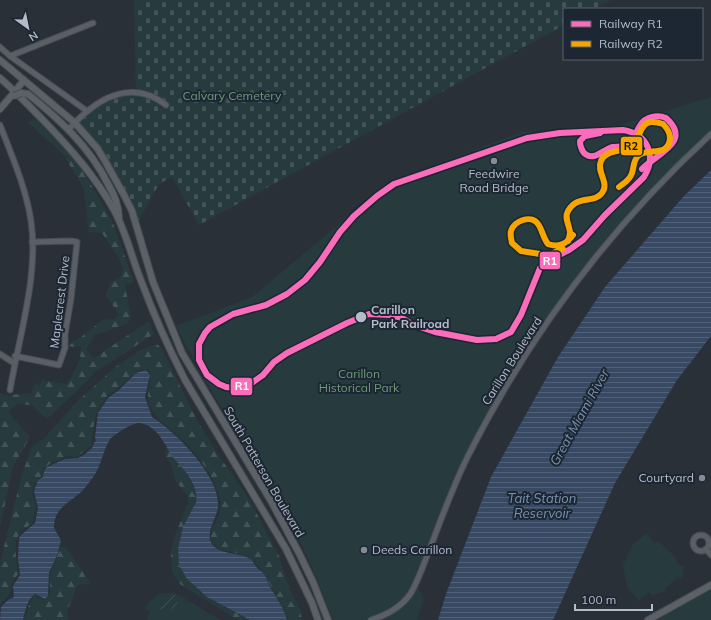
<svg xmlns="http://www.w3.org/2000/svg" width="711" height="620" viewBox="0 0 711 620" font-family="Mulish,sans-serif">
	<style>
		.green { fill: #273a3e }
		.forest { fill: url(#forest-firs) }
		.cemetery { fill: url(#cemetery-stones) }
		.garden { fill: url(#garden-furrows) }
		.water { fill: url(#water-rules) }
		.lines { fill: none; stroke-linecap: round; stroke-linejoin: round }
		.minor-casing { stroke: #484c53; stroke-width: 7 }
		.major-casing { stroke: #484c55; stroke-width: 8 }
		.minor { stroke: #5a5e66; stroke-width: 5 }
		.major { stroke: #5c6168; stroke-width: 6 }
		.major-bridge-casing { stroke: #484c55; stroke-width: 8; stroke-linecap: butt }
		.major-bridge { stroke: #5c6168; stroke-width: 6 }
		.rail-1-casing { stroke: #1d2633; stroke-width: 9 }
		.rail-2-casing { stroke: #1d2633; stroke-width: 9 }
		.rail-1 { stroke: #fb6dba; stroke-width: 6 }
		.rail-2 { stroke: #f7a600; stroke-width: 6 }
		.poi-dot { fill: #848b96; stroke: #1d2633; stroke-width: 1.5 }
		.stop-dot { fill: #b4bcc9; stroke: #1d2633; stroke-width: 1.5 }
		.labels { text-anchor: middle; stroke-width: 4; stroke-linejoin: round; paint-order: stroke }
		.park-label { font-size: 12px; fill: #6b9a76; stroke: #1d2633 }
		.poi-label { font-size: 12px; fill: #b4bcc9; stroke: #1d2633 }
		.street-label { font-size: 12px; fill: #b4bcc9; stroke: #1d2633 }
		.stop-label { font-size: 12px; font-weight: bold; fill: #b4bcc9; stroke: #1d2633; text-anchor: start }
		.water-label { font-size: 13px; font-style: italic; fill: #7c92b1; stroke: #1d2633 }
		.line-badge { stroke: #1d2633; stroke-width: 1.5 }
		.badge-label { font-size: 11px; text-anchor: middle; font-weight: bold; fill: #fff }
		.pale-badge-label { font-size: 11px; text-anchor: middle; font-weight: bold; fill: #111 }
	</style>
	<defs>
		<pattern id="forest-firs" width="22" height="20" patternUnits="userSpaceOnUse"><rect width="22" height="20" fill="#273a3e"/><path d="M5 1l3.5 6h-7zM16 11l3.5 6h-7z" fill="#445559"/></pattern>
		<pattern id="cemetery-stones" width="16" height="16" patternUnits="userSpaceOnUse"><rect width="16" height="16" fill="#273a3e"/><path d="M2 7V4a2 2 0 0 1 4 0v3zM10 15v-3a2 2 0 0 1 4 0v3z" fill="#445559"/></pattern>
		<pattern id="garden-furrows" width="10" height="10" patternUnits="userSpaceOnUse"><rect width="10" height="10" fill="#273a3e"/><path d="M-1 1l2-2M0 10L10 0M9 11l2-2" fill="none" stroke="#445559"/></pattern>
		<pattern id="water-rules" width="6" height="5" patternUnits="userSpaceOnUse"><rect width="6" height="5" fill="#384963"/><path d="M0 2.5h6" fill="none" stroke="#526178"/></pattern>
	</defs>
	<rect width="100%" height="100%" fill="#2a3038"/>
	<g class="green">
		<path d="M711,97V134L624,223L525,355L468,456L416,585L424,598L417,620H335L332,617C319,584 306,551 289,520C252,455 210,393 176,326L252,297L389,182L522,132L604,130Z"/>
		<path d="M647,533L654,543L658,541C666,548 675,555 679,565L684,566L682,578L677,577L675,580L665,588L666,591L652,595L649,592L639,601L627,587L623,565L633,544Z"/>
		<path d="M711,585V620H648Z"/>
		<path d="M163,593H172L179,595L220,620H147L150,611L144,609L145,607C150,601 155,595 163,593Z"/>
	</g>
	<g class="forest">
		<path d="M36,119L76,161L92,186L113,223L134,282L125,285L131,317L127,324L95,335L86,349L94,358L149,321L154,334L95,372L77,391L47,419L33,406L18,403L8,412L30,437L13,467L0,527V393C10,397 21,393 32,393L35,383L40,385L42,380L67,384L80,360L81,346L72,347L69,346L73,342L81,337L104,319L112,320L119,315L106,295L111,282L120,278L123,270L119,258L102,233L89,232L84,189L63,154L28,122Z"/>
		<path d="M157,344L161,348L198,422L217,453L249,499L279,556L289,588L300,609L302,620H288C284,608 278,599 272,588C265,576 259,562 246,556C235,551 220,553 213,543C207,534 216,522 219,515C223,505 219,494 215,485C207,467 194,450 179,437C168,426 155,419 149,404C146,394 150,384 151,374L148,369L139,370L118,388L107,396L98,410L95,418L91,445L86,450L77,457L67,456L51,463L43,469L42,475L34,484L32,495L36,505L33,523C29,526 23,529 20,533C12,544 17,562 18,574L11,584C11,598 7,595 0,605V563L22,474L32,447L44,438L81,398L118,365L143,349Z"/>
		<path d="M168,447C177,465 193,477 197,497C195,504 191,510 188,517C184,524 179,541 178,549C175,588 222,606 250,620H240L235,618L180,584L172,572L171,551L174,538L188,502V496L175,480L171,463L165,456V452Z"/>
		<path d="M61,546L66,548L91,583L79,585L76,588L73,597L67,611L68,620H24L28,607L34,596L43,600L48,598L50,595V574Z"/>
	</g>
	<path class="cemetery" d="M134,0H611L594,9H564V25L199,225L172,177L159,184L136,225L116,178L75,123L105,100L136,91Z"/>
	<path class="garden" d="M168,594L178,595L176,602L181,604L178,609L176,608L172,609L169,606H167L166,610L163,612L160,611L161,607L159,602L167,598Z"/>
	<g class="water">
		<path d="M711,170V336L677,380L615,483L553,620H438L446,594L491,477L558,357L605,287L684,196Z"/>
		<path d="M146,370L150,375L145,397L152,417C176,432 221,477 218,507C217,517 206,532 211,542C217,556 240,551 252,560C253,562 254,564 255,565C257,569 261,570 264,574C267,578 268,583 270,587C277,599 284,608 287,620H250L207,597L187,579L179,565L178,549L183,527L196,502C199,488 186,471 177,462C165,449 161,427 140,423C133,422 117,433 111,438C105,446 103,457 99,466C96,474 89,483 84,489C71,503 54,506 54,528L61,540L58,553L49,573L48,596L45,599L35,594C27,600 25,611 23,620H0L1,607L8,600L14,597L13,586L20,575L18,559L19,538L21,535L35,523L38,508L34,491L38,480L43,477L44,471L47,467L65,459L78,458L84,455L92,448L94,443L96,441L95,437L98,413L108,398L119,390L135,374L139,372Z"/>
	</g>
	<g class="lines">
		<defs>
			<g id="minor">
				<path d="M0,47L10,56L87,111"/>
				<path d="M10,56L93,23"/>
				<path d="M0,125C12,156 26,188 31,221C39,274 19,337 10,390"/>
				<path d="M69,129C95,100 130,77 166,105"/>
				<path d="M0,354L14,363"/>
				<path d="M15,356L59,365L65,348V334L71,299L77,242L71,241L32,242"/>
				<circle cx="701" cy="543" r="8"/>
				<path d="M706,549L711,555"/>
				<path d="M371,620C387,615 401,608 411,593C420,577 425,560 432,543C443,514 454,484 468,456C529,335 611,226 711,134"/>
			</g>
			<g id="major">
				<path d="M0,60L75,123L97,148L105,161L124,195L132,211L153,282L182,353L271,501L299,553L313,582L328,620"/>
				<path d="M0,78C15,91 29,106 43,120C70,148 95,176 114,210C126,232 131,255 140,278C153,313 168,347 185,380L286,549L312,603L318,620"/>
				<path d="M17,89L24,80"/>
				<path d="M21,93L28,94C60,120 89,146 108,184C114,195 119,205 119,219"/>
				<path d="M0,109L12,95"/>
				<path d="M648,620L711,585"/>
			</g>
		</defs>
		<use href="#minor" class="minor-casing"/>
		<use href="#major" class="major-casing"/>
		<use href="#minor" class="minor"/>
		<use href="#major" class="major"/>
		<defs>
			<path id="major-bridge" d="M14,96L21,93"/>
		</defs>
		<use href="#major-bridge" class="major-bridge-casing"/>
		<use href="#major-bridge" class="major-bridge"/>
		<defs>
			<g id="rail-1">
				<path d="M623,130C648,134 657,156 644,177L605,215L583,240L569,250L555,257L540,268L521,315L511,332L496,339L477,340L435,332L414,325L402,318L391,315L369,314L347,323L287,353L274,362L263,375L249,385L234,388L226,387L219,384L207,375L199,360V344L205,333L210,327L233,314L266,305L287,294L305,280L320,262L340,232L354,216L377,196L394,184L527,138L560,133Z"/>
				<path d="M600,133L585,136L580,141C580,146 581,149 584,153C594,162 602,150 612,147C618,146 624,148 629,143C637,136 637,126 645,120C652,116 659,115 666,118C693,142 656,154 642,169"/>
			</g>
			<g id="rail-2">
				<path d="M568,241C569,238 570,235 570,232C569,224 564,218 568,211C578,194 594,204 602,193C610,183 596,172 601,161C605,150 621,152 630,147C644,137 637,115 663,124C667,128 670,132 670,138C669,158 647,147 638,156C633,161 634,167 632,173C630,180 624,183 619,187"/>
				<path d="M563,249L548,255L540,254L521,251L512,243C511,239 510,235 511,231C514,221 531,214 538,224C542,229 543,238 548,244C559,248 566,244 573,235"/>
			</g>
		</defs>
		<use href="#rail-1" class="rail-1-casing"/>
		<use href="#rail-2" class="rail-2-casing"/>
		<use href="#rail-1" class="rail-1"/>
		<use href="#rail-2" class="rail-2"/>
	</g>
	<g class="poi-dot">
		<circle cx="494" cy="161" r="4"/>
		<circle cx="702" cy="478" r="4"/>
		<circle cx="364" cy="550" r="4"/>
	</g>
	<circle class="stop-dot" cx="361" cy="317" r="6"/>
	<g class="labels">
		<g class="park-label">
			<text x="232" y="100">Calvary Cemetery</text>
			<text x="359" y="378">Carillon<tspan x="359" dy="14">Historical Park</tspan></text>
		</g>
		<g class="poi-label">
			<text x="494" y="178">Feedwire<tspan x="494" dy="14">Road Bridge</tspan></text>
			<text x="694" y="482" text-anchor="end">Courtyard</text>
			<text x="372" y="554" text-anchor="start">Deeds Carillon</text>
		</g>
		<g class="street-label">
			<text transform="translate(60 302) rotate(-83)" y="4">Maplecrest Drive</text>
			<text transform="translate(512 361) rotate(-58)" y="4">Carillon Boulevard</text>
			<text transform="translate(264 472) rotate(60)" y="4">South Patterson Boulevard</text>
		</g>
		<g class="stop-label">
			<text x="371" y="314">Carillon<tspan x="371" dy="14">Park Railroad</tspan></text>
		</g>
		<g class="water-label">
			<text transform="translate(579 417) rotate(-61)" y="5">Great Miami River</text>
			<text x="542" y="503">Tait Station<tspan x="542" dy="15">Reservoir</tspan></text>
		</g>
	</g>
	<g class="line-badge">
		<rect x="620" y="136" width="23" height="20" rx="4" fill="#f7a600"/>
		<rect x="539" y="251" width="22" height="19" rx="4" fill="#fb6dba"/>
		<rect x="230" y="377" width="23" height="19" rx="4" fill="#fb6dba"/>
	</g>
	<g class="badge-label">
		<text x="550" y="265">R1</text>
		<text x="242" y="390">R1</text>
	</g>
	<g class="pale-badge-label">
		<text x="631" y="150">R2</text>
	</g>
	<rect x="563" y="8" width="140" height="52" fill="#1d2633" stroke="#59626f"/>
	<rect x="571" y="21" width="20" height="6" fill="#fb6dba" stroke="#59626f"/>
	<text x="599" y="28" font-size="12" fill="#b4bcc9">Railway R1</text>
	<rect x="571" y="41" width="20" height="6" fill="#f7a600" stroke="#59626f"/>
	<text x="599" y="48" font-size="12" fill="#b4bcc9">Railway R2</text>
	<g transform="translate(28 28) rotate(147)" stroke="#1d2633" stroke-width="3" paint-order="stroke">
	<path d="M0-3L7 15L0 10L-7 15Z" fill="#b4bcc9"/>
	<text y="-6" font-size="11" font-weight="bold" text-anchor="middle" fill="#b4bcc9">N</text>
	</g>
	<path d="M575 604v6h77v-6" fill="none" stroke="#b4bcc9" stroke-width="2"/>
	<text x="581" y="604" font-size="12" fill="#b4bcc9" stroke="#1d2633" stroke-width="3" paint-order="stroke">100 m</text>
</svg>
